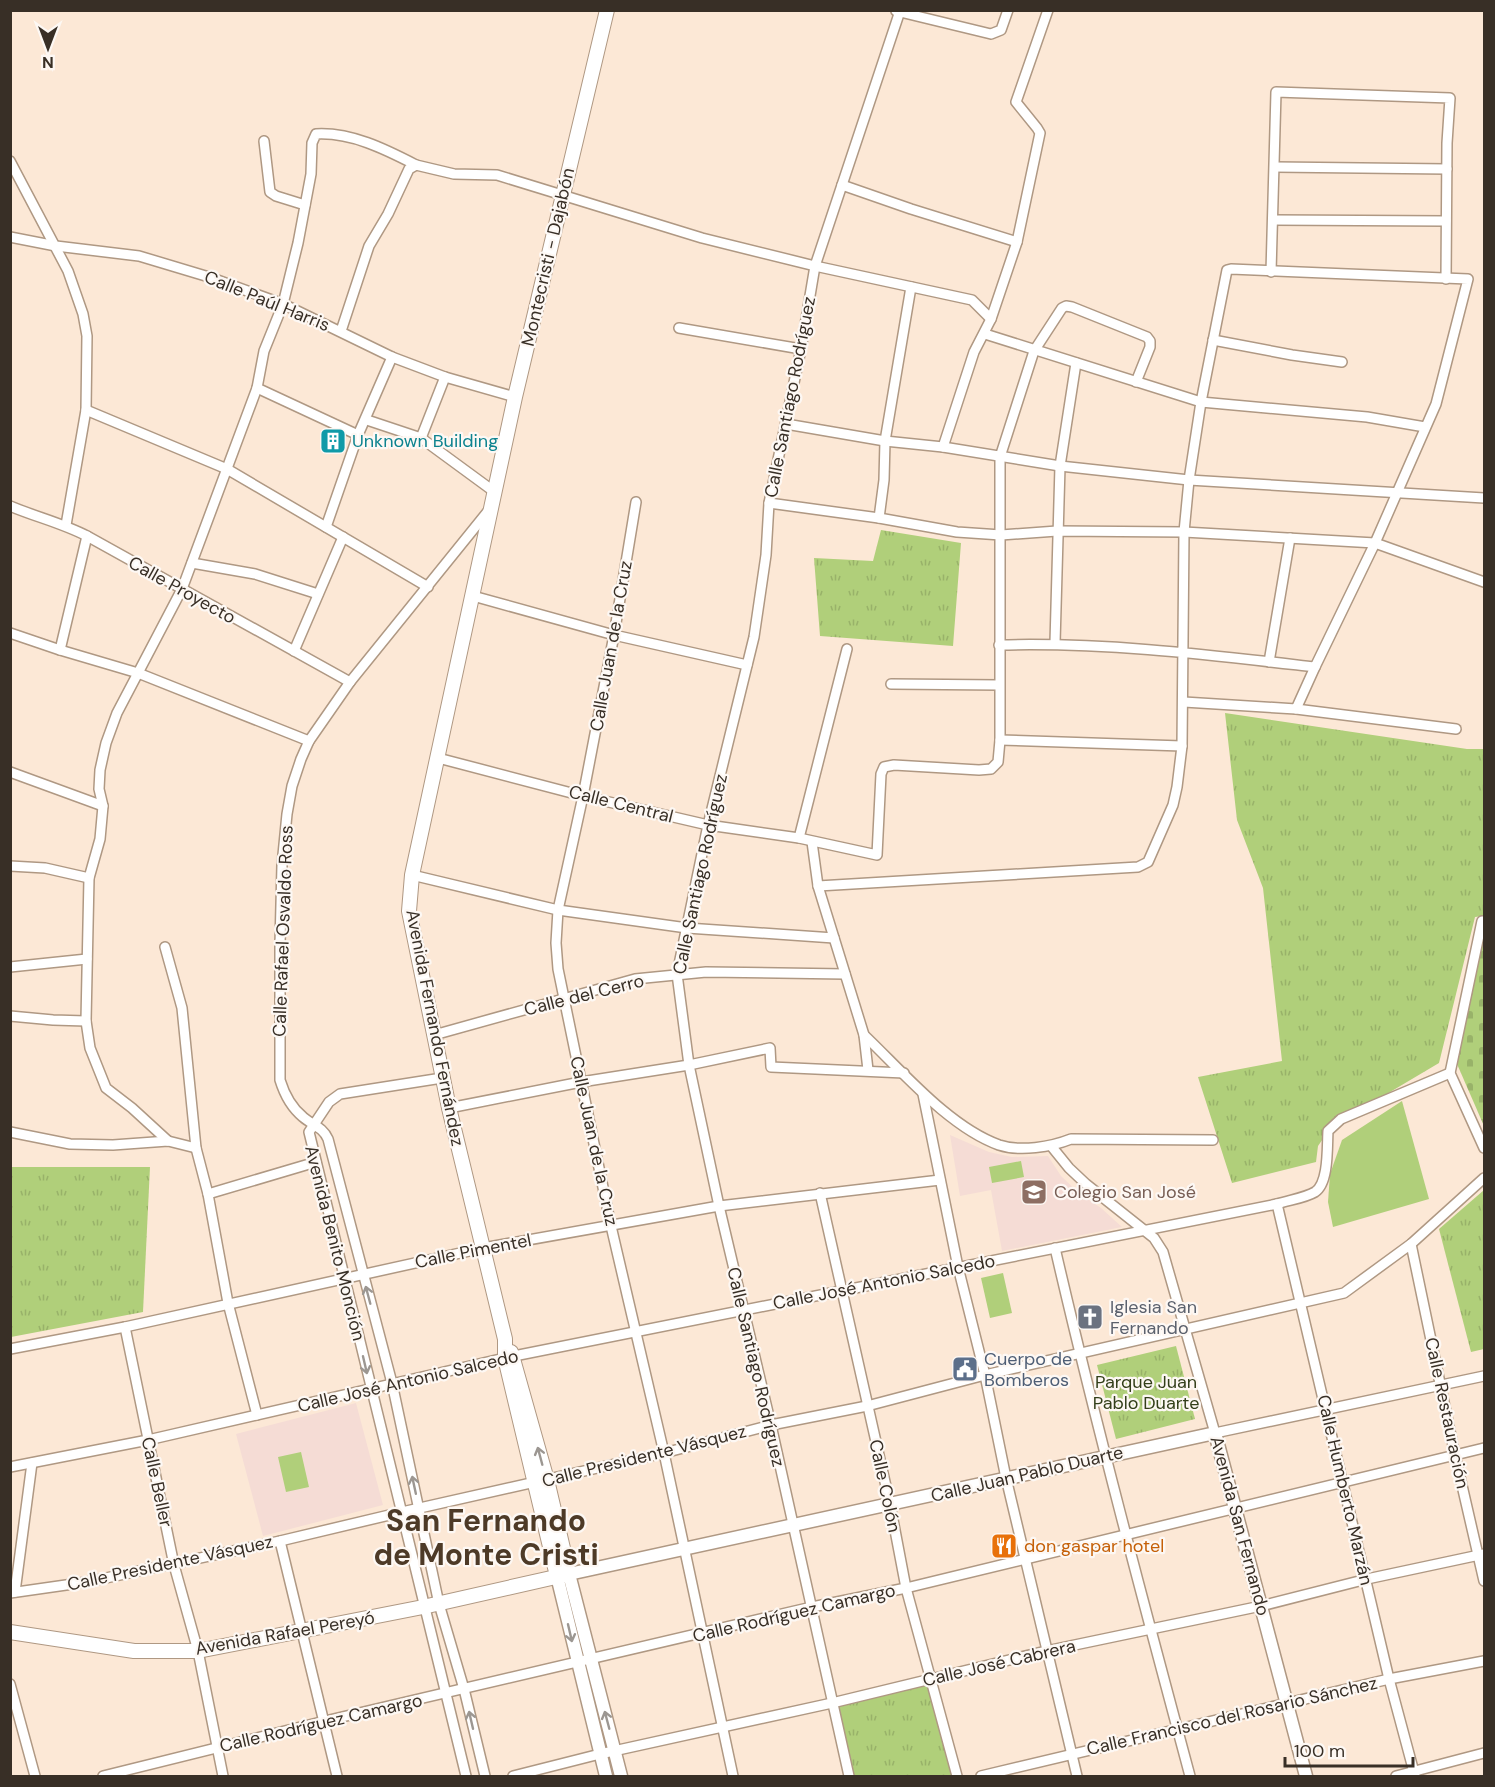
<svg xmlns="http://www.w3.org/2000/svg" width="1495" height="1787" viewBox="0 0 1495 1787" font-family="'DM Sans',sans-serif">
	<style>
		.education { fill: #f5dcd5 }
		.grass { fill: url(#grass-tufts) }
		.cemetery { fill: url(#cemetery-stones) }
		.garden { fill: #b0cf7a }
		.lines { fill: none; stroke-linecap: round; stroke-linejoin: round }
		.street-casing { stroke: #af9883; stroke-width: 12 }
		.secondary-casing { stroke: #af9883; stroke-width: 15 }
		.primary-casing { stroke: #af9883; stroke-width: 16 }
		.street { stroke: #fff; stroke-width: 9 }
		.secondary { stroke: #fff; stroke-width: 12 }
		.primary { stroke: #fff; stroke-width: 14 }
		.oneway { stroke: #9c9792 }
		.labels { text-anchor: middle; stroke-width: 4.5; stroke-linejoin: round; paint-order: stroke }
		.street-label { font-size: 18px; fill: #382f26; stroke: #fdf8f4 }
		.culture-label { font-size: 18px; fill: #0d838f; stroke: #fdf8f4; text-anchor: start }
		.education-label { font-size: 18px; fill: #785e54; stroke: #fdf8f4; text-anchor: start }
		.worship-label { font-size: 18px; fill: #5b616d; stroke: #fdf8f4; text-anchor: start }
		.service-label { font-size: 18px; fill: #4e5e75; stroke: #fdf8f4; text-anchor: start }
		.park-label { font-size: 18px; fill: #333f1a; stroke: #fdf8f4 }
		.food-label { font-size: 18px; fill: #c56008; stroke: #fdf8f4; text-anchor: start }
		.town-label { font-size: 30px; font-weight: bold; fill: #4d3a27; stroke: #fdf8f4 }
	</style>
	<defs>
		<pattern id="grass-tufts" width="24" height="20" patternUnits="userSpaceOnUse" patternTransform="scale(1.5)"><rect width="24" height="20" fill="#b0cf7a"/><path d="M3 7l-1-3M5 7V3M7 7l1-3M15 17l-1-3M17 17v-4M19 17l1-3" fill="none" stroke="#98b269"/></pattern>
		<pattern id="cemetery-stones" width="16" height="16" patternUnits="userSpaceOnUse" patternTransform="scale(1.5)"><rect width="16" height="16" fill="#b0cf7a"/><path d="M2 7V4a2 2 0 0 1 4 0v3zM10 15v-3a2 2 0 0 1 4 0v3z" fill="#98b269"/></pattern>
	</defs>
	<rect width="100%" height="100%" fill="#fce8d6"/>
	<g class="education">
		<path d="M950,1135L989,1152L1012,1157L1048,1156L1061,1176L1080,1194L1101,1208L1122,1227L1002,1251L991,1190L960,1196Z"/>
		<path d="M356,1403L383,1505L263,1536L236,1434Z"/>
	</g>
	<g class="grass">
		<path d="M881,530L961,543L953,646L820,636L814,558L873,561Z"/>
		<path d="M1225,713L1467,749H1484V916L1475,917L1439,1063L1331,1127L1318,1146L1316,1162L1232,1183L1198,1077L1282,1061L1263,888L1237,820Z"/>
		<path d="M11,1167H150L143,1312L11,1337Z"/>
		<path d="M1484,1190V1349L1471,1352L1439,1229Z"/>
		<path d="M1176,1346L1195,1419L1116,1439L1097,1365Z"/>
		<path d="M930,1680L957,1776H849L832,1703Z"/>
	</g>
	<path class="cemetery" d="M1484,936V1126L1457,1064Z"/>
	<g class="garden">
		<path d="M1402,1101L1429,1199L1333,1227L1328,1202L1330,1174L1342,1140Z"/>
		<path d="M1021,1161L1024,1177L992,1183L989,1167Z"/>
		<path d="M1003,1273L1012,1313L990,1318L981,1278Z"/>
		<path d="M301,1452L309,1487L286,1492L278,1457Z"/>
	</g>
	<g class="lines">
		<defs>
			<g id="street">
				<path d="M896,11L991,34L1001,30L1008,10"/>
				<path d="M264,141L270,192L276,196L305,205"/>
				<path d="M10,161L68,271L83,314L87,336L86,410L66,525"/>
				<path d="M1275,167L1447,169"/>
				<path d="M842,185L911,209L1017,242"/>
				<path d="M1273,220L1446,221"/>
				<path d="M10,237L56,246L139,256L209,277L283,304L392,357L445,377L515,397"/>
				<path d="M1271,272L1276,92L1450,98L1447,143L1446,279"/>
				<path d="M679,328L801,349"/>
				<path d="M341,331L369,246L388,214L409,169L416,165L454,174L497,175L702,238L815,266L972,300L991,319"/>
				<path d="M985,334L1201,402L1367,417L1425,427"/>
				<path d="M1213,340L1292,355L1342,362"/>
				<path d="M257,388L358,435"/>
				<path d="M86,410L227,469L428,587"/>
				<path d="M367,420L421,438L496,493"/>
				<path d="M786,424L885,441L943,447L1060,466L1189,480L1484,498"/>
				<path d="M421,438L445,377"/>
				<path d="M943,447L974,352L991,319L1017,242L1040,133L1037,128L1016,102L1048,10"/>
				<path d="M636,502L614,635L583,796L558,910L556,943L558,969L611,1226L664,1453L733,1776"/>
				<path d="M769,503L879,518L957,532L1001,535L1057,531L1184,532L1375,543L1484,582"/>
				<path d="M10,506C36,517 62,523 87,536L350,682"/>
				<path d="M879,518L884,480L885,441L911,287"/>
				<path d="M326,527L358,435L392,357"/>
				<path d="M192,563L255,574L318,594"/>
				<path d="M473,596L614,635L747,665"/>
				<path d="M10,633L60,650L138,673L182,589L257,388L264,351L283,304L298,243L311,174L312,143L316,134C351,132 385,149 416,165"/>
				<path d="M1055,643L1060,466L1076,363"/>
				<path d="M60,650L87,536"/>
				<path d="M294,651L343,537"/>
				<path d="M1269,662L1290,538"/>
				<path d="M891,684L999,685"/>
				<path d="M1184,702L1296,709L1315,667"/>
				<path d="M1296,709L1456,729"/>
				<path d="M1000,740L1182,746"/>
				<path d="M438,758L583,796L708,825L799,838L877,855L881,774L884,767L894,765L979,770L991,769L998,762L1000,740V457L1034,351L1062,308L1066,306L1072,307L1147,337L1150,341V347L1136,382"/>
				<path d="M10,772L103,806"/>
				<path d="M799,838L847,649"/>
				<path d="M812,842L818,886L864,1035L868,1070"/>
				<path d="M10,866L45,868L89,878"/>
				<path d="M412,875L558,910L687,928L834,938"/>
				<path d="M818,886L1138,867L1148,862L1173,805L1177,787L1182,746L1184,532L1189,480L1201,402L1227,270L1231,269L1468,279L1436,404L1375,543L1315,667C1210,655 1105,642 999,645"/>
				<path d="M1482,921L1450,1073L1484,1148"/>
				<path d="M165,947L182,1008L196,1148L208,1194L228,1303L257,1415"/>
				<path d="M10,967L87,959"/>
				<path d="M10,1016L53,1020L86,1021"/>
				<path d="M434,1035L635,979L706,972L845,974"/>
				<path d="M864,1035C902,1071 949,1127 999,1145C1020,1152 1051,1147 1071,1139L1213,1140"/>
				<path d="M442,1078L340,1094L329,1102L309,1132L466,1776"/>
				<path d="M923,1094L958,1267L985,1375L1006,1478L1077,1776"/>
				<path d="M449,1108L581,1082L689,1065L770,1048L771,1067L904,1073"/>
				<path d="M10,1132L70,1144L113,1145L168,1141L196,1148"/>
				<path d="M168,1141L132,1108L106,1088L90,1048L86,1021L89,878L100,839L103,806L99,789L100,770L106,743L117,713L138,673L309,741"/>
				<path d="M1052,1147L1069,1168L1086,1184L1154,1238L1163,1252L1215,1433L1484,1376"/>
				<path d="M820,1193L890,1504L906,1588L957,1776"/>
				<path d="M208,1194L316,1162"/>
				<path d="M1277,1204L1389,1679L1415,1776"/>
				<path d="M1411,1244L1455,1455L1484,1581"/>
				<path d="M1055,1248C1096,1425 1143,1601 1190,1776"/>
				<path d="M125,1327L174,1565L198,1651L223,1776"/>
				<path d="M10,1349L125,1327L483,1248L719,1206L940,1180"/>
				<path d="M10,1467L148,1440L514,1356L1277,1204C1289,1200 1305,1198 1315,1192C1329,1183 1327,1147 1328,1131L1341,1119L1450,1073"/>
				<path d="M280,1541L337,1776"/>
				<path d="M15,1592L32,1463"/>
				<path d="M10,1593L87,1582L280,1541L402,1512L664,1453L771,1425L867,1406L985,1375L1344,1293L1411,1244L1484,1178"/>
				<path d="M10,1684L35,1776"/>
				<path d="M103,1776L325,1721L812,1607L906,1588L1484,1448"/>
				<path d="M485,1776L464,1689L439,1604L392,1383L328,1139C323,1127 312,1125 303,1117C292,1108 284,1093 280,1080V944L282,865L287,814L292,786L301,759L309,741L350,682L489,510"/>
				<path d="M513,1776L600,1754L832,1703L1046,1651L1261,1606L1367,1579L1484,1554"/>
				<path d="M849,1776L771,1425L719,1206L689,1065L677,974L708,825L754,637L766,555L769,503L801,349L815,266L900,11"/>
				<path d="M981,1776L1389,1679L1484,1661"/>
				<path d="M1396,1776L1484,1753"/>
			</g>
			<g id="secondary">
				<path d="M557,1576L606,1776"/>
				<path d="M621,1776L569,1574L1215,1433L1306,1776"/>
			</g>
			<g id="primary">
				<path d="M557,1576L505,1358V1339L449,1108L409,911L412,875L515,397L607,10"/>
				<path d="M10,1632L134,1651H198L423,1607L569,1574L547,1480L511,1352"/>
			</g>
		</defs>
		<use href="#street" class="street-casing"/>
		<use href="#secondary" class="secondary-casing"/>
		<use href="#primary" class="primary-casing"/>
		<use href="#street" class="street"/>
		<use href="#secondary" class="secondary"/>
		<use href="#primary" class="primary"/>
	</g>
	<defs><path id="oneway-shaft" d="M-6 0H5M1.5-3L5.5 0L1.5 3" fill="none" stroke-width="1.6" stroke-linecap="round" stroke-linejoin="round" transform="scale(1.5)"/></defs>
	<g class="oneway">
		<use href="#oneway-shaft" transform="translate(368 1295) rotate(-105)"/>
		<use href="#oneway-shaft" transform="translate(365 1365) rotate(77)"/>
		<use href="#oneway-shaft" transform="translate(540 1456) rotate(-105)"/>
		<use href="#oneway-shaft" transform="translate(414 1485) rotate(-102)"/>
		<use href="#oneway-shaft" transform="translate(570 1633) rotate(77)"/>
		<use href="#oneway-shaft" transform="translate(471 1720) rotate(-103)"/>
		<use href="#oneway-shaft" transform="translate(607 1720) rotate(-105)"/>
	</g>
	<defs>
		<symbol id="building-square" viewBox="-11 -11 22 22"><rect x="-9" y="-9" width="18" height="18" rx="4" fill="#0f9aa8" stroke="#fdf8f4"/><path d="M-4-6H4V6H1V3H-1V6H-4ZM-2.5-4.3h1.7v1.8h-1.7ZM.8-4.3h1.7v1.8H.8ZM-2.5-1h1.7V.8h-1.7ZM.8-1h1.7V.8H.8Z" fill="#fff"/></symbol>
		<symbol id="university-square" viewBox="-11 -11 22 22"><rect x="-9" y="-9" width="18" height="18" rx="4" fill="#8d6e63" stroke="#fdf8f4"/><path d="M0-5L7-2L0 1L-7-2ZM-4 1L0 2.5L4 1V4Q0 6-4 4Z" fill="#fff"/></symbol>
		<symbol id="church-square" viewBox="-11 -11 22 22"><rect x="-9" y="-9" width="18" height="18" rx="4" fill="#6b7280" stroke="#fdf8f4"/><path d="M-1.2-6h2.4v3.5h3.3v2.4h-3.3V6h-2.4V-.1h-3.3v-2.4h3.3Z" fill="#fff"/></symbol>
		<symbol id="civic-square" viewBox="-11 -11 22 22"><rect x="-9" y="-9" width="18" height="18" rx="4" fill="#5c6f8a" stroke="#fdf8f4"/><path d="M-.6-6.5H3V-4.5H.6V-3L4-1V1h2V6H-6V1h2V-1L-.6-3ZM-1.2 2.5V6h2.4V2.5Z" fill="#fff"/></symbol>
		<symbol id="restaurant-square" viewBox="-11 -11 22 22"><rect x="-9" y="-9" width="18" height="18" rx="4" fill="#e8710a" stroke="#fdf8f4"/><path d="M-5-6h1v4h1v-4h1v4h1v-4h1v5L-1.5 .5V6h-2V.5L-5-1ZM5-6V6H3V1.5H1.5Q1.5-4 5-6Z" fill="#fff"/></symbol>
	</defs>
	<g fill-rule="evenodd">
		<use href="#building-square" x="318" y="426" width="30" height="30"/>
		<use href="#university-square" x="1019" y="1177" width="30" height="30"/>
		<use href="#church-square" x="1075" y="1302" width="30" height="30"/>
		<use href="#civic-square" x="950" y="1354" width="30" height="30"/>
		<use href="#restaurant-square" x="989" y="1531" width="30" height="30"/>
	</g>
	<g class="labels">
		<g class="street-label">
			<text transform="translate(548 257) rotate(-77)" y="6">Montecristi - Dajabón</text>
			<text transform="translate(267 301) rotate(22)" y="6">Calle Paúl Harris</text>
			<text transform="translate(790 397) rotate(-79)" y="6">Calle Santiago Rodríguez</text>
			<text transform="translate(182 590) rotate(29)" y="6">Calle Proyecto</text>
			<text transform="translate(611 646) rotate(-80)" y="6">Calle Juan de la Cruz</text>
			<text transform="translate(621 804) rotate(14)" y="6">Calle Central</text>
			<text transform="translate(700 874) rotate(-78)" y="6">Calle Santiago Rodríguez</text>
			<text transform="translate(283 931) rotate(-88)" y="6">Calle Rafael Osvaldo Ross</text>
			<text transform="translate(584 995) rotate(-14)" y="6">Calle del Cerro</text>
			<text transform="translate(435 1028) rotate(79)" y="6">Avenida Fernando Fernández</text>
			<text transform="translate(594 1141) rotate(78)" y="6">Calle Juan de la Cruz</text>
			<text transform="translate(335 1243) rotate(76)" y="6">Avenida Benito Monción</text>
			<text transform="translate(473 1251) rotate(-11)" y="6">Calle Pimentel</text>
			<text transform="translate(884 1282) rotate(-11)" y="6">Calle José Antonio Salcedo</text>
			<text transform="translate(756 1367) rotate(77)" y="6">Calle Santiago Rodríguez</text>
			<text transform="translate(408 1381) rotate(-13)" y="6">Calle José Antonio Salcedo</text>
			<text transform="translate(1447 1413) rotate(78)" y="6">Calle Restauración</text>
			<text transform="translate(644 1456) rotate(-14)" y="6">Calle Presidente Vásquez</text>
			<text transform="translate(1027 1474) rotate(-13)" y="6">Calle Juan Pablo Duarte</text>
			<text transform="translate(157 1482) rotate(78)" y="6">Calle Beller</text>
			<text transform="translate(885 1486) rotate(78)" y="6">Calle Colón</text>
			<text transform="translate(1345 1490) rotate(77)" y="6">Calle Humberto Marzán</text>
			<text transform="translate(1240 1526) rotate(75)" y="6">Avenida San Fernando</text>
			<text transform="translate(170 1563) rotate(-12)" y="6">Calle Presidente Vásquez</text>
			<text transform="translate(794 1613) rotate(-13)" y="6">Calle Rodríguez Camargo</text>
			<text transform="translate(285 1633) rotate(-10)" y="6">Avenida Rafael Pereyó</text>
			<text transform="translate(999 1663) rotate(-13)" y="6">Calle José Cabrera</text>
			<text transform="translate(1232 1716) rotate(-13)" y="6">Calle Francisco del Rosario Sánchez</text>
			<text transform="translate(321 1723) rotate(-13)" y="6">Calle Rodríguez Camargo</text>
		</g>
		<g class="culture-label">
			<text x="352" y="447">Unknown Building</text>
		</g>
		<g class="education-label">
			<text x="1054" y="1198">Colegio San José</text>
		</g>
		<g class="worship-label">
			<text x="1110" y="1313">Iglesia San<tspan x="1110" dy="21">Fernando</tspan></text>
		</g>
		<g class="service-label">
			<text x="984" y="1365">Cuerpo de<tspan x="984" dy="21">Bomberos</tspan></text>
		</g>
		<g class="park-label">
			<text x="1146" y="1388">Parque Juan<tspan x="1146" dy="21">Pablo Duarte</tspan></text>
		</g>
		<g class="food-label">
			<text x="1024" y="1552">don gaspar hotel</text>
		</g>
		<g class="town-label">
			<text x="486" y="1531">San Fernando<tspan x="486" dy="34">de Monte Cristi</tspan></text>
		</g>
	</g>
	<rect width="1495" height="1787" fill="none" stroke="#382f26" stroke-width="24"/>
	<g transform="translate(48 48) rotate(180)" stroke="#fdf8f4" stroke-width="4.5" paint-order="stroke">
	<path d="M0-4.5L10 22L0 15L-10 22Z" fill="#382f26"/>
	<text y="-9" font-size="16" font-weight="bold" text-anchor="middle" fill="#382f26">N</text>
	</g>
	<path d="M1285 1757v9h128v-9" fill="none" stroke="#382f26" stroke-width="3"/>
	<text x="1294" y="1757" font-size="18" fill="#382f26" stroke="#fdf8f4" stroke-width="4.5" paint-order="stroke">100 m</text>
</svg>
